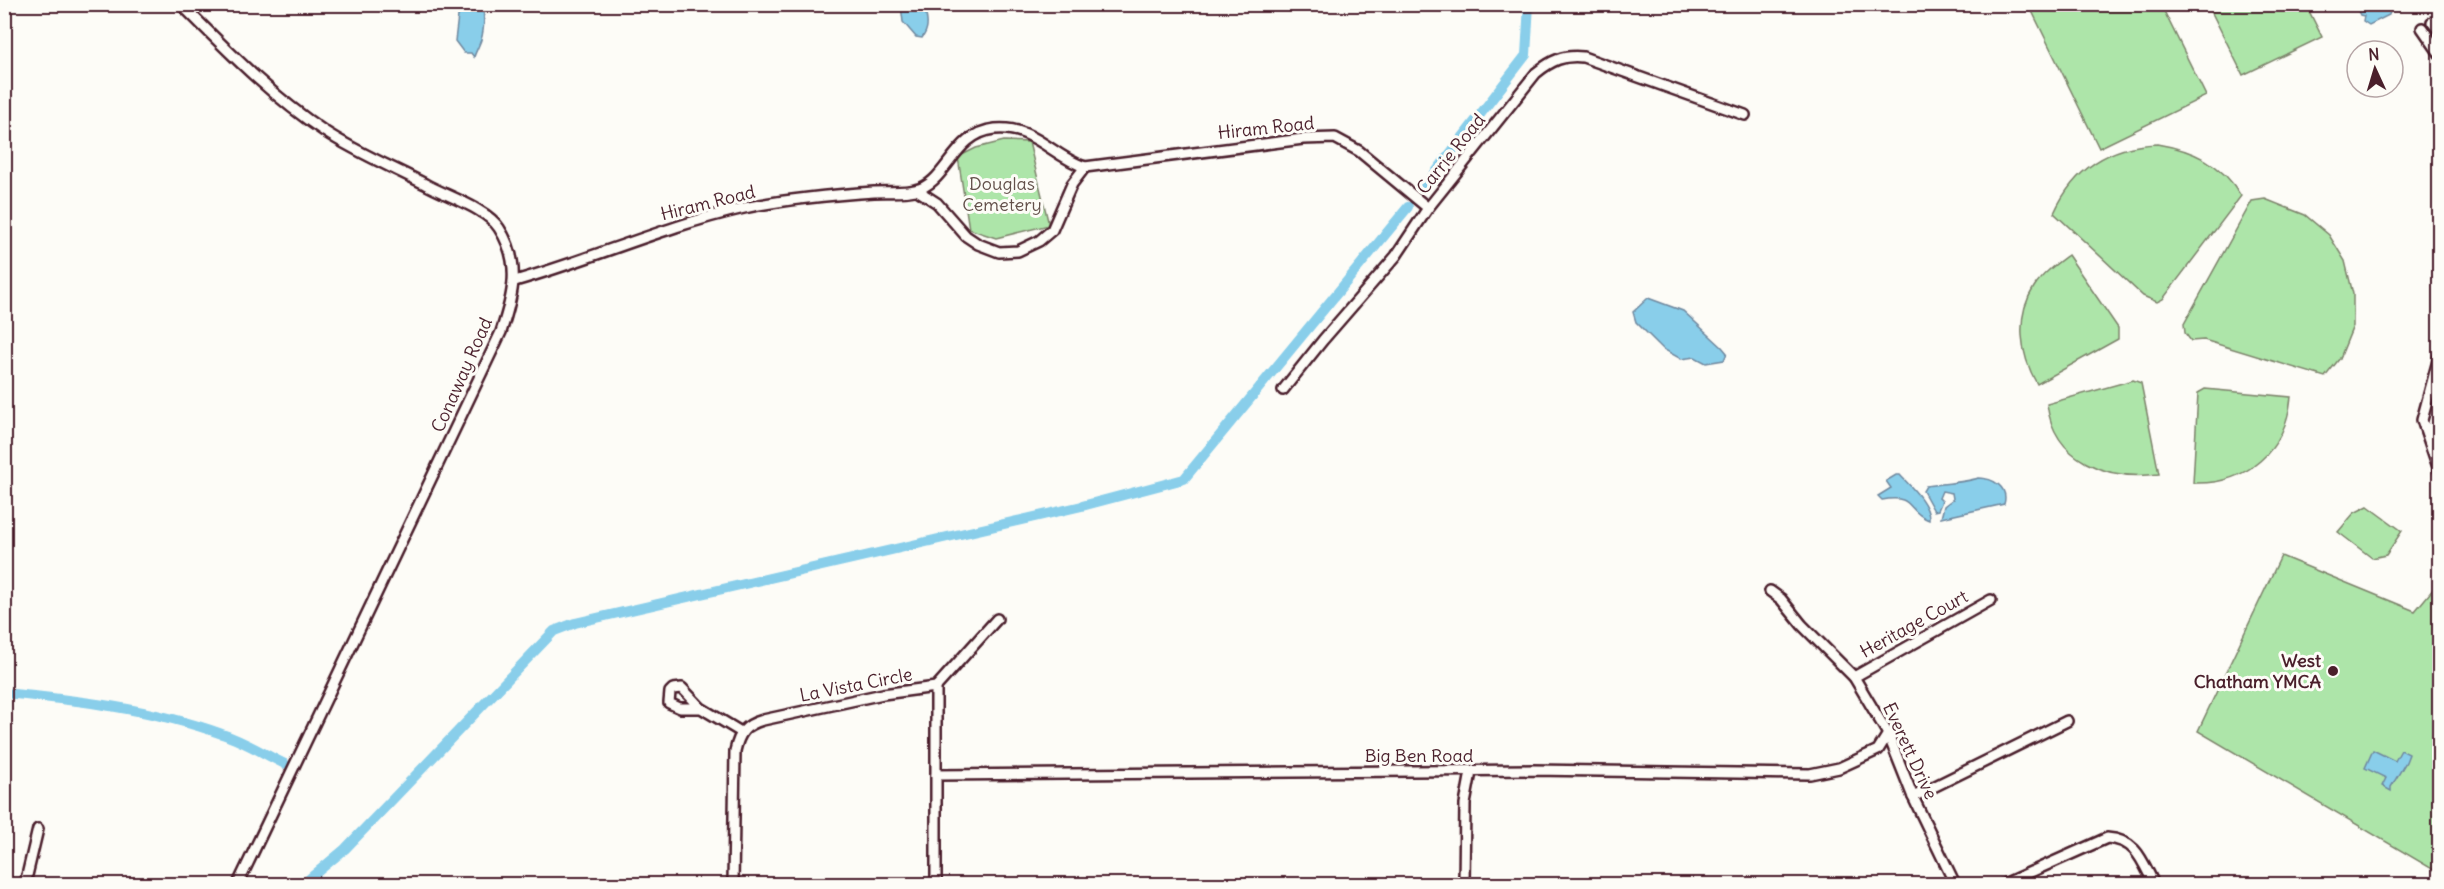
<svg xmlns="http://www.w3.org/2000/svg" width="2444" height="889" viewBox="0 0 2444 889" font-family="Delius,sans-serif">
	<style>
		.green { fill: #ade5a9; stroke: #7c826a; stroke-width: 1.5 }
		.water { fill: #89ceea; stroke: #70889e; stroke-width: 1.5 }
		.lines { fill: none; stroke-linecap: round; stroke-linejoin: round }
		.stream { stroke: #70889e; stroke-width: 3 }
		.canal { stroke: #89ceea; stroke-width: 10 }
		.minor-casing { stroke: #4a1f2b; stroke-width: 14 }
		.minor { stroke: #fdfcf7; stroke-width: 9 }
		.poi-dot { fill: #4a1f2b; stroke: #fdfcf7; stroke-width: 2 }
		.labels { text-anchor: middle; stroke-width: 6; stroke-linejoin: round; paint-order: stroke }
		.street-label { font-size: 18px; fill: #4a1f2b; stroke: #fdfcf7 }
		.park-label { font-size: 18px; fill: #63504a; stroke: #fdfcf7 }
		.poi-label { font-size: 18px; font-weight: bold; fill: #4a1f2b; stroke: #fdfcf7; text-anchor: end }
	</style>
	<rect width="100%" height="100%" fill="#fdfcf7"/>
	<filter id="ink" filterUnits="userSpaceOnUse"><feTurbulence type="fractalNoise" baseFrequency=".0167" numOctaves="2"/><feDisplacementMap in="SourceGraphic" scale="12" xChannelSelector="R" yChannelSelector="G"/><feConvolveMatrix kernelMatrix="1 2 1 2 8 2 1 2 1" color-interpolation-filters="sRGB"/></filter>
	<g filter="url(#ink)">
		<g class="green">
			<path d="M2029,5H2161L2206,96L2099,148Z"/>
			<path d="M2208,5H2306L2322,37L2243,75Z"/>
			<path d="M1004,141L1029,142L1049,225L996,238L969,229L958,157L976,148Z"/>
			<path d="M2157,144C2193,150 2222,163 2241,196L2163,299L2157,302L2143,296L2054,213C2074,169 2109,146 2157,144Z"/>
			<path d="M2265,199L2305,215L2329,235L2345,261L2353,294V326L2340,358L2325,377L2204,340L2191,341L2185,333L2184,324L2252,201Z"/>
			<path d="M2068,255L2118,328V339L2037,384C2020,354 2015,317 2034,287C2042,274 2056,264 2068,255Z"/>
			<path d="M2133,380L2141,383L2159,474C2108,481 2054,461 2047,404Z"/>
			<path d="M2205,389L2291,397C2286,451 2246,485 2193,483L2198,393Z"/>
			<path d="M2368,506L2402,531L2386,555L2372,558L2338,532L2354,513Z"/>
			<path d="M2281,556L2415,611L2439,582V873L2198,731Z"/>
		</g>
		<g class="water">
			<path d="M469,5H483C484,17 485,32 479,45C477,50 475,53 474,57L471,53H464L455,41L458,16L462,10L469,7Z"/>
			<path d="M901,5H924C926,17 931,26 922,38L916,37L903,22Z"/>
			<path d="M2355,5H2388L2391,9L2389,15L2369,25L2363,21L2364,16L2360,15Z"/>
			<path d="M1648,298L1683,311L1722,347L1727,353L1724,360L1706,363L1695,357L1681,359L1663,349L1636,322L1633,312Z"/>
			<path d="M1896,475H1900C1910,486 1930,504 1929,520C1905,511 1916,494 1882,500L1878,496L1891,488L1886,481Z"/>
			<path d="M1978,478C1993,478 2009,487 2004,504L1941,518L1944,506L1953,499L1952,493L1942,491L1939,498L1942,501L1938,510L1934,511L1923,491L1926,486C1938,484 1969,482 1978,478Z"/>
			<path d="M2373,750L2395,761L2401,750L2409,754L2406,762L2391,787V791L2382,786L2386,778L2365,768Z"/>
		</g>
		<g class="lines">
			<g class="stream">
				<path d="M1421,191L1425,186"/>
				<path d="M1408,207L1411,203"/>
			</g>
			<g class="canal">
				<path d="M1425,186L1526,55L1529,4"/>
				<path d="M4,693C78,700 153,709 222,734C244,741 264,754 285,764"/>
				<path d="M303,884L345,849L554,631L575,623L1082,506L1184,479L1408,207"/>
			</g>
			<defs>
				<g id="minor">
					<path d="M181,4C226,49 271,96 324,131C356,152 392,167 425,184C446,196 486,208 499,228C522,263 513,296 501,332L238,884"/>
					<path d="M2432,22L2440,32"/>
					<path d="M2422,28L2440,54"/>
					<path d="M917,190L937,203L966,236L978,244L999,252L1018,251L1039,241L1052,230L1072,184L1085,167"/>
					<path d="M515,281C592,259 665,226 744,208C786,199 831,195 874,192C887,191 902,193 915,190C947,184 953,133 995,129C1033,125 1053,157 1085,167L1303,139L1335,138L1359,151L1428,208"/>
					<path d="M2440,353L2422,420L2440,473"/>
					<path d="M1283,390L1323,340L1396,256L1428,208L1536,73C1552,60 1563,55 1583,57L1745,115"/>
					<path d="M2426,430L2432,427L2440,398"/>
					<path d="M1770,591L1781,599L1802,625L1854,677L1888,734L1913,797L1955,884"/>
					<path d="M1854,677L1991,600"/>
					<path d="M936,687L997,619"/>
					<path d="M701,708H680L669,703L670,692L673,689L682,688L701,708L741,732"/>
					<path d="M936,775L1533,770L1810,774L1839,768L1878,750L1888,734"/>
					<path d="M1913,797L2067,721"/>
					<path d="M25,884L38,829"/>
					<path d="M733,884L735,751C739,733 745,725 763,720L883,694L936,687"/>
					<path d="M936,884V687"/>
					<path d="M1464,884L1465,804L1471,772"/>
					<path d="M2004,884L2107,838C2137,840 2142,861 2154,884"/>
				</g>
			</defs>
			<use href="#minor" class="minor-casing"/>
			<use href="#minor" class="minor"/>
		</g>
	</g>
	<circle class="poi-dot" cx="2333" cy="671" r="6"/>
	<g class="labels">
		<g class="street-label">
			<text transform="translate(1266 128) rotate(-6)" y="6">Hiram Road</text>
			<text transform="translate(1451 154) rotate(-51)" y="6">Carrie Road</text>
			<text transform="translate(708 203) rotate(-14)" y="6">Hiram Road</text>
			<text transform="translate(462 375) rotate(-66)" y="6">Conaway Road</text>
			<text transform="translate(1914 624) rotate(-29)" y="6">Heritage Court</text>
			<text transform="translate(856 685) rotate(-11)" y="6">La Vista Circle</text>
			<text transform="translate(1910 751) rotate(65)" y="6">Everett Drive</text>
			<text x="1419" y="762">Big Ben Road</text>
		</g>
		<g class="park-label">
			<text x="1002" y="190">Douglas<tspan x="1002" dy="21">Cemetery</tspan></text>
		</g>
		<g class="poi-label">
			<text x="2321" y="667">West<tspan x="2321" dy="21">Chatham YMCA</tspan></text>
		</g>
	</g>
	<rect width="2444" height="889" fill="none" stroke="#fdfcf7" stroke-width="24"/>
	<rect x="12" y="12" width="2420" height="865" fill="none" stroke="#4a1f2b" stroke-width="2" filter="url(#ink)"/>
	<g transform="translate(2375 69) rotate(356)"><circle r="28" fill="#fdfcf7" stroke="#b5a4a5" stroke-width="1.5"/>
	<path d="M0-4.5L10 22L0 15L-10 22Z" fill="#4a1f2b"/>
	<text y="-9" font-size="16" font-weight="bold" text-anchor="middle" fill="#4a1f2b">N</text>
	</g>
</svg>
